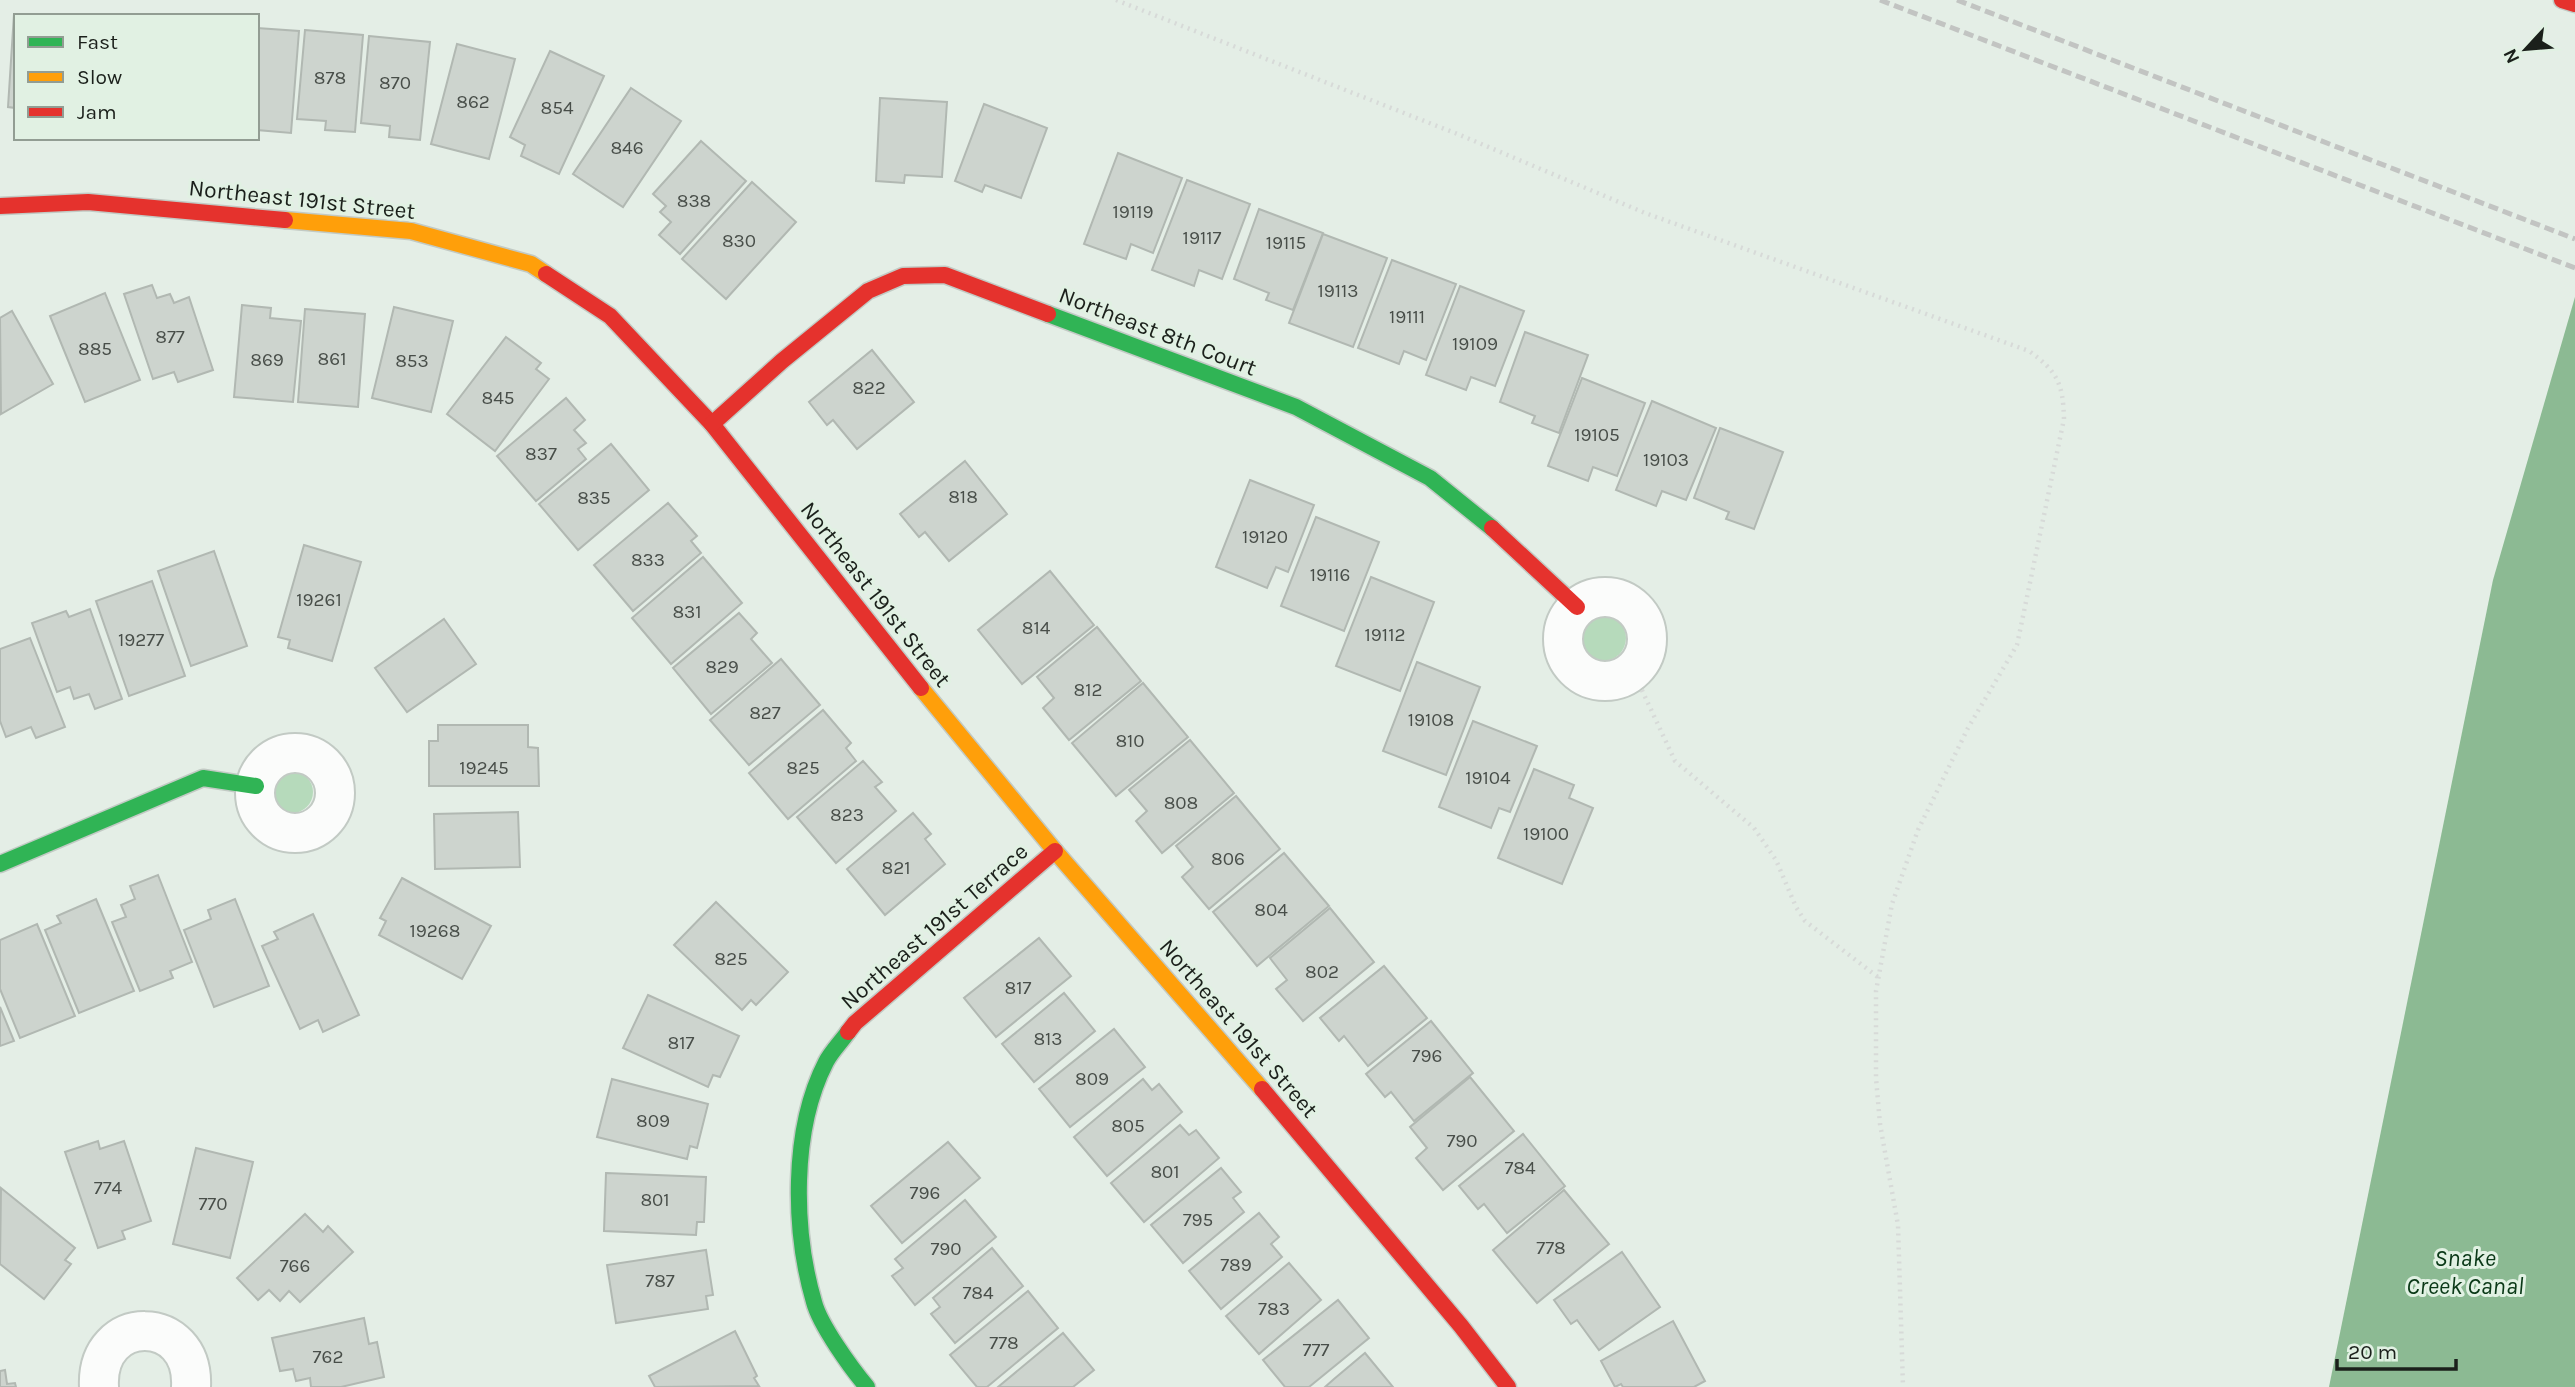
<svg xmlns="http://www.w3.org/2000/svg" width="2575" height="1387" viewBox="0 0 2575 1387" font-family="Karla,sans-serif">
	<style>
		.green { fill: #b6dabb }
		.water { fill: #8cba93 }
		.building { fill: #cdd4ce; stroke: #b1b8b2; stroke-width: 2 }
		.lines { fill: none; stroke-linecap: round; stroke-linejoin: round }
		.street-casing { stroke: #c2cac4; stroke-width: 42 }
		.fast-casing { stroke: #c2cac4; stroke-width: 19 }
		.slow-casing { stroke: #c2cac4; stroke-width: 19 }
		.jam-casing { stroke: #c2cac4; stroke-width: 19 }
		.path { stroke: #d7dad8; stroke-width: 4.5; stroke-dasharray: 2 5; stroke-linecap: butt }
		.street { stroke: #fbfcfb; stroke-width: 38 }
		.fast { stroke: #30b455; stroke-width: 16 }
		.slow { stroke: #ff9f0a; stroke-width: 16 }
		.jam { stroke: #e5322d; stroke-width: 16 }
		.rail { stroke: #c2c4c2; stroke-width: 5; stroke-dasharray: 10 5; stroke-linecap: butt }
		.labels { text-anchor: middle; stroke-width: 6; stroke-linejoin: round; paint-order: stroke }
		.number-label { font-size: 19px; fill: #484e49 }
		.street-label { font-size: 23px; fill: #1b201b; stroke: #e1f1e3 }
		.water-label { font-size: 24px; font-style: italic; fill: #0a3917; stroke: #e1f1e3 }
	</style>
	<rect width="100%" height="100%" fill="#e4eee6"/>
	<g class="green">
		<circle cx="1603" cy="638" r="23"/>
		<circle cx="292" cy="792" r="21"/>
	</g>
	<path class="water" d="M2575,297V1387H2329L2493,580Z"/>
	<g class="building">
		<path d="M14,14L54,16H16V108L8,107Z"/>
		<path d="M257,28L299,31L291,133L257,130Z"/>
		<path d="M305,30L363,35L355,132L325,130L326,121L297,119Z"/>
		<path d="M369,36L430,42L420,140L389,137L390,126L361,123Z"/>
		<path d="M457,44L515,59L489,159L431,144Z"/>
		<path d="M550,51L604,76L559,174L521,156L525,145L510,137Z"/>
		<path d="M631,88L681,121L623,207L573,174Z"/>
		<path d="M880,98L947,102L942,177L905,175L904,183L876,181Z"/>
		<path d="M984,104L1047,128L1021,198L985,185L982,192L955,181Z"/>
		<path d="M701,141L746,181L680,254L659,235L671,222L660,212L666,206L653,194Z"/>
		<path d="M1118,153L1182,178L1153,253L1131,244L1126,259L1084,244Z"/>
		<path d="M1187,180L1250,204L1222,279L1199,270L1194,286L1152,270Z"/>
		<path d="M752,182L796,222L726,299L682,259Z"/>
		<path d="M1259,209L1323,233L1293,310L1266,300L1269,293L1234,279Z"/>
		<path d="M1323,234L1387,258L1353,347L1289,323Z"/>
		<path d="M1392,260L1456,284L1426,360L1404,351L1399,364L1358,348Z"/>
		<path d="M152,285L157,298L170,294L174,303L189,297L213,370L178,382L174,372L153,379L124,294Z"/>
		<path d="M1460,286L1524,311L1495,386L1471,377L1466,390L1426,375Z"/>
		<path d="M105,293L140,380L85,402L50,316Z"/>
		<path d="M242,305L271,308L270,318L301,321L293,402L234,397Z"/>
		<path d="M394,307L453,321L431,412L372,398Z"/>
		<path d="M305,309L365,314L358,407L298,402Z"/>
		<path d="M12,311L53,384L1,414L0,318Z"/>
		<path d="M1525,332L1588,355L1559,433L1532,423L1535,416L1500,402Z"/>
		<path d="M506,337L541,363L536,369L549,379L495,451L447,414Z"/>
		<path d="M872,350L914,402L857,449L833,420L827,425L809,402Z"/>
		<path d="M1582,378L1645,403L1617,476L1593,467L1588,481L1548,466Z"/>
		<path d="M566,398L585,420L574,430L586,443L578,449L586,459L536,501L497,456Z"/>
		<path d="M1652,401L1716,428L1686,500L1662,491L1656,506L1616,490Z"/>
		<path d="M1720,428L1783,452L1754,529L1726,519L1729,512L1694,498Z"/>
		<path d="M611,444L649,490L578,550L539,504Z"/>
		<path d="M965,461L1007,514L949,561L925,532L919,537L900,514Z"/>
		<path d="M1250,480L1314,505L1288,572L1276,567L1267,588L1216,567Z"/>
		<path d="M668,503L697,536L691,541L701,553L633,611L594,565Z"/>
		<path d="M1316,517L1379,542L1344,631L1281,606Z"/>
		<path d="M304,545L361,562L332,661L288,648L290,640L278,637Z"/>
		<path d="M214,551L247,646L191,666L158,571Z"/>
		<path d="M703,557L742,603L671,664L632,618Z"/>
		<path d="M1050,571L1094,625L1022,684L978,630Z"/>
		<path d="M1371,577L1434,602L1400,691L1336,666Z"/>
		<path d="M152,581L185,676L129,696L96,601Z"/>
		<path d="M90,609L122,699L95,709L89,694L74,699L70,687L57,692L32,623L66,611L69,617Z"/>
		<path d="M739,613L757,633L751,639L772,663L711,714L673,668Z"/>
		<path d="M444,619L476,664L407,712L375,668Z"/>
		<path d="M1097,627L1141,681L1069,740L1043,708L1054,698L1037,677Z"/>
		<path d="M30,638L65,727L36,738L31,727L6,737L0,721V649Z"/>
		<path d="M781,659L820,705L749,765L710,720Z"/>
		<path d="M1417,662L1480,687L1446,775L1383,751Z"/>
		<path d="M1143,683L1188,737L1116,796L1072,743Z"/>
		<path d="M823,710L851,743L846,748L856,761L788,819L749,773Z"/>
		<path d="M1473,721L1537,746L1510,812L1499,808L1491,828L1439,807Z"/>
		<path d="M438,725H528V747L538,748L539,786H429V741H438Z"/>
		<path d="M1190,740L1234,793L1162,853L1136,821L1147,811L1129,790Z"/>
		<path d="M863,761L882,782L875,787L896,811L836,863L797,817Z"/>
		<path d="M1534,769L1574,785L1569,798L1593,808L1562,884L1498,858Z"/>
		<path d="M1236,796L1280,849L1209,909L1182,877L1193,867L1176,846Z"/>
		<path d="M518,812L520,867L435,869L434,814Z"/>
		<path d="M913,813L931,834L925,839L945,864L885,915L847,869Z"/>
		<path d="M1284,853L1329,906L1257,966L1213,912Z"/>
		<path d="M158,875L192,962L170,971L173,978L140,991L112,922L126,917L121,905L135,899L130,886Z"/>
		<path d="M402,878L491,926L462,979L379,935L386,921L380,918Z"/>
		<path d="M96,899L134,991L79,1013L45,930L61,923L57,916Z"/>
		<path d="M235,899L269,986L214,1007L184,930L211,919L208,910Z"/>
		<path d="M716,902L788,972L756,1005L751,1000L742,1010L674,945Z"/>
		<path d="M1330,908L1374,962L1303,1021L1276,989L1287,980L1270,958Z"/>
		<path d="M313,914L359,1015L323,1032L318,1020L300,1029L262,946L278,939L274,932Z"/>
		<path d="M37,924L75,1016L20,1038L0,989V940Z"/>
		<path d="M1039,938L1071,976L996,1037L964,998Z"/>
		<path d="M1384,966L1427,1018L1368,1066L1344,1036L1339,1041L1320,1018Z"/>
		<path d="M1064,993L1095,1031L1034,1082L1002,1044Z"/>
		<path d="M648,995L739,1036L720,1077L713,1075L708,1087L623,1048Z"/>
		<path d="M0,1007L14,1041L0,1046Z"/>
		<path d="M1431,1021L1473,1073L1414,1121L1391,1092L1385,1097L1366,1074Z"/>
		<path d="M1114,1029L1145,1067L1070,1127L1039,1089Z"/>
		<path d="M1470,1077L1514,1131L1443,1190L1416,1158L1427,1148L1410,1127Z"/>
		<path d="M612,1079L708,1104L697,1148L690,1146L687,1159L597,1137Z"/>
		<path d="M1143,1079L1152,1090L1159,1084L1182,1112L1107,1176L1074,1137Z"/>
		<path d="M1180,1125L1189,1135L1196,1130L1219,1158L1144,1222L1111,1183Z"/>
		<path d="M1523,1134L1565,1186L1507,1233L1484,1204L1478,1209L1459,1186Z"/>
		<path d="M98,1141L100,1149L124,1141L151,1221L122,1231L125,1239L98,1248L65,1152Z"/>
		<path d="M948,1142L980,1178L902,1243L871,1206Z"/>
		<path d="M196,1148L253,1162L230,1258L173,1244Z"/>
		<path d="M1221,1168L1241,1192L1233,1198L1244,1212L1183,1263L1151,1225Z"/>
		<path d="M606,1173L706,1177L704,1222H697L696,1235L604,1231Z"/>
		<path d="M1,1188L75,1248L65,1260L71,1264L44,1299L0,1264Z"/>
		<path d="M1564,1190L1609,1244L1537,1303L1493,1250Z"/>
		<path d="M965,1200L996,1237L915,1305L892,1276L903,1268L895,1259Z"/>
		<path d="M1259,1213L1279,1237L1271,1244L1282,1257L1221,1309L1189,1271Z"/>
		<path d="M305,1214L323,1232L328,1226L353,1252L300,1302L289,1291L280,1301L269,1290L258,1300L237,1278Z"/>
		<path d="M992,1248L1023,1286L955,1343L931,1314L940,1307L933,1298Z"/>
		<path d="M706,1250L713,1295L706,1296L708,1309L616,1323L607,1265Z"/>
		<path d="M1622,1252L1660,1307L1599,1350L1577,1320L1571,1324L1554,1300Z"/>
		<path d="M1289,1263L1321,1300L1259,1354L1226,1316Z"/>
		<path d="M1028,1291L1058,1328L987,1387H977L950,1355Z"/>
		<path d="M1338,1300L1369,1338L1309,1387H1285L1263,1360Z"/>
		<path d="M364,1318L369,1344L377,1342L384,1377L341,1387H311L310,1378L296,1381L293,1369L280,1371L272,1338Z"/>
		<path d="M1673,1321L1705,1381L1694,1387H1623L1621,1384L1615,1387L1601,1361Z"/>
		<path d="M735,1331L757,1376L754,1378L759,1386L655,1387L649,1376Z"/>
		<path d="M1063,1333L1094,1370L1073,1387H998Z"/>
		<path d="M1365,1353L1393,1387H1325L1334,1379Z"/>
		<path d="M5,1370L7,1384L15,1383L16,1387H0V1371Z"/>
	</g>
	<g class="lines">
		<defs>
			<g id="street">
				<circle cx="1605" cy="639" r="42"/>
				<circle cx="295" cy="793" r="40"/>
				<path d="M99,1387C95,1312 195,1313 191,1387"/>
			</g>
			<g id="fast">
				<path d="M1048,314L1296,407L1430,478L1492,528"/>
				<path d="M0,864L203,778L256,786"/>
				<path d="M848,1032C841,1042 831,1052 826,1062C791,1130 793,1230 814,1302C820,1325 851,1368 867,1387"/>
			</g>
			<g id="slow">
				<path d="M285,220L411,231L531,264L546,274"/>
				<path d="M921,688L1055,851L1262,1089"/>
			</g>
			<g id="jam">
				<path d="M2562,0L2575,4"/>
				<path d="M0,206L88,202L285,220"/>
				<path d="M546,274L610,316L712,424L921,688"/>
				<path d="M712,424L782,361L868,291L903,276L945,275L1048,314"/>
				<path d="M1492,528L1577,607"/>
				<path d="M848,1032L855,1023L1055,851"/>
				<path d="M1262,1089L1461,1326L1508,1387"/>
			</g>
		</defs>
		<use href="#street" class="street-casing"/>
		<use href="#fast" class="fast-casing"/>
		<use href="#slow" class="slow-casing"/>
		<use href="#jam" class="jam-casing"/>
		<g class="path">
			<path d="M1116,0L1460,135L1645,213L2029,351C2058,372 2063,384 2064,419L2017,645L1968,728L1918,830L1892,904L1876,991V1078L1880,1124L1898,1225L1903,1387"/>
			<path d="M1633,671L1675,761L1754,828L1776,860L1796,907L1805,921L1879,978"/>
		</g>
		<use href="#street" class="street"/>
		<use href="#fast" class="fast"/>
		<use href="#slow" class="slow"/>
		<use href="#jam" class="jam"/>
		<g class="rail">
			<path d="M1880,0L2575,268"/>
			<path d="M1957,0L2575,239"/>
		</g>
	</g>
	<g class="labels">
		<g class="number-label">
			<text x="330" y="84">878</text>
			<text x="395" y="89">870</text>
			<text x="473" y="108">862</text>
			<text x="557" y="114">854</text>
			<text x="627" y="154">846</text>
			<text x="694" y="207">838</text>
			<text x="1133" y="218">19119</text>
			<text x="1202" y="244">19117</text>
			<text x="739" y="247">830</text>
			<text x="1286" y="249">19115</text>
			<text x="1338" y="297">19113</text>
			<text x="1407" y="323">19111</text>
			<text x="170" y="343">877</text>
			<text x="1475" y="350">19109</text>
			<text x="95" y="355">885</text>
			<text x="332" y="365">861</text>
			<text x="267" y="366">869</text>
			<text x="412" y="367">853</text>
			<text x="869" y="394">822</text>
			<text x="498" y="404">845</text>
			<text x="1597" y="441">19105</text>
			<text x="541" y="460">837</text>
			<text x="1666" y="466">19103</text>
			<text x="963" y="503">818</text>
			<text x="594" y="504">835</text>
			<text x="1265" y="543">19120</text>
			<text x="648" y="566">833</text>
			<text x="1330" y="581">19116</text>
			<text x="319" y="606">19261</text>
			<text x="687" y="618">831</text>
			<text x="1036" y="634">814</text>
			<text x="1385" y="641">19112</text>
			<text x="141" y="646">19277</text>
			<text x="722" y="673">829</text>
			<text x="1088" y="696">812</text>
			<text x="765" y="719">827</text>
			<text x="1431" y="726">19108</text>
			<text x="1130" y="747">810</text>
			<text x="484" y="774">19245</text>
			<text x="803" y="774">825</text>
			<text x="1488" y="784">19104</text>
			<text x="1181" y="809">808</text>
			<text x="847" y="821">823</text>
			<text x="1546" y="840">19100</text>
			<text x="1228" y="865">806</text>
			<text x="896" y="874">821</text>
			<text x="1271" y="916">804</text>
			<text x="435" y="937">19268</text>
			<text x="731" y="965">825</text>
			<text x="1322" y="978">802</text>
			<text x="1018" y="994">817</text>
			<text x="1048" y="1045">813</text>
			<text x="681" y="1049">817</text>
			<text x="1427" y="1062">796</text>
			<text x="1092" y="1085">809</text>
			<text x="653" y="1127">809</text>
			<text x="1128" y="1132">805</text>
			<text x="1462" y="1147">790</text>
			<text x="1520" y="1174">784</text>
			<text x="1165" y="1178">801</text>
			<text x="108" y="1194">774</text>
			<text x="925" y="1199">796</text>
			<text x="655" y="1206">801</text>
			<text x="213" y="1210">770</text>
			<text x="1198" y="1226">795</text>
			<text x="1551" y="1254">778</text>
			<text x="946" y="1255">790</text>
			<text x="1236" y="1271">789</text>
			<text x="295" y="1272">766</text>
			<text x="660" y="1287">787</text>
			<text x="978" y="1299">784</text>
			<text x="1274" y="1315">783</text>
			<text x="1004" y="1349">778</text>
			<text x="1316" y="1356">777</text>
			<text x="328" y="1363">762</text>
		</g>
		<g class="street-label">
			<text transform="translate(302 199) rotate(6)" y="8">Northeast 191st Street</text>
			<text transform="translate(1158 331) rotate(21)" y="8">Northeast 8th Court</text>
			<text transform="translate(876 594) rotate(52)" y="8">Northeast 191st Street</text>
			<text transform="translate(934 926) rotate(-41)" y="8">Northeast 191st Terrace</text>
			<text transform="translate(1239 1028) rotate(49)" y="8">Northeast 191st Street</text>
		</g>
		<g class="water-label">
			<text x="2465" y="1266">Snake<tspan x="2465" dy="28">Creek Canal</tspan></text>
		</g>
	</g>
	<rect x="14" y="14" width="245" height="126" fill="#e1f1e3" stroke="#929d93" stroke-width="2"/>
	<rect x="28" y="37" width="35" height="10" fill="#30b455" stroke="#929d93" stroke-width="2"/>
	<text x="77" y="49" font-size="21" fill="#1b201b">Fast</text>
	<rect x="28" y="72" width="35" height="10" fill="#ff9f0a" stroke="#929d93" stroke-width="2"/>
	<text x="77" y="84" font-size="21" fill="#1b201b">Slow</text>
	<rect x="28" y="107" width="35" height="10" fill="#e5322d" stroke="#929d93" stroke-width="2"/>
	<text x="77" y="119" font-size="21" fill="#1b201b">Jam</text>
	<g transform="translate(2526 49) rotate(244)" stroke="#e1f1e3" stroke-width="5" paint-order="stroke">
	<path d="M0-5L12 26L0 18L-12 26Z" fill="#1b201b"/>
	<text y="-10" font-size="19" font-weight="bold" text-anchor="middle" fill="#1b201b">N</text>
	</g>
	<path d="M2337 1359v10h119v-10" fill="none" stroke="#1b201b" stroke-width="3.5"/>
	<text x="2348" y="1359" font-size="21" fill="#1b201b" stroke="#e1f1e3" stroke-width="5" paint-order="stroke">20 m</text>
</svg>
